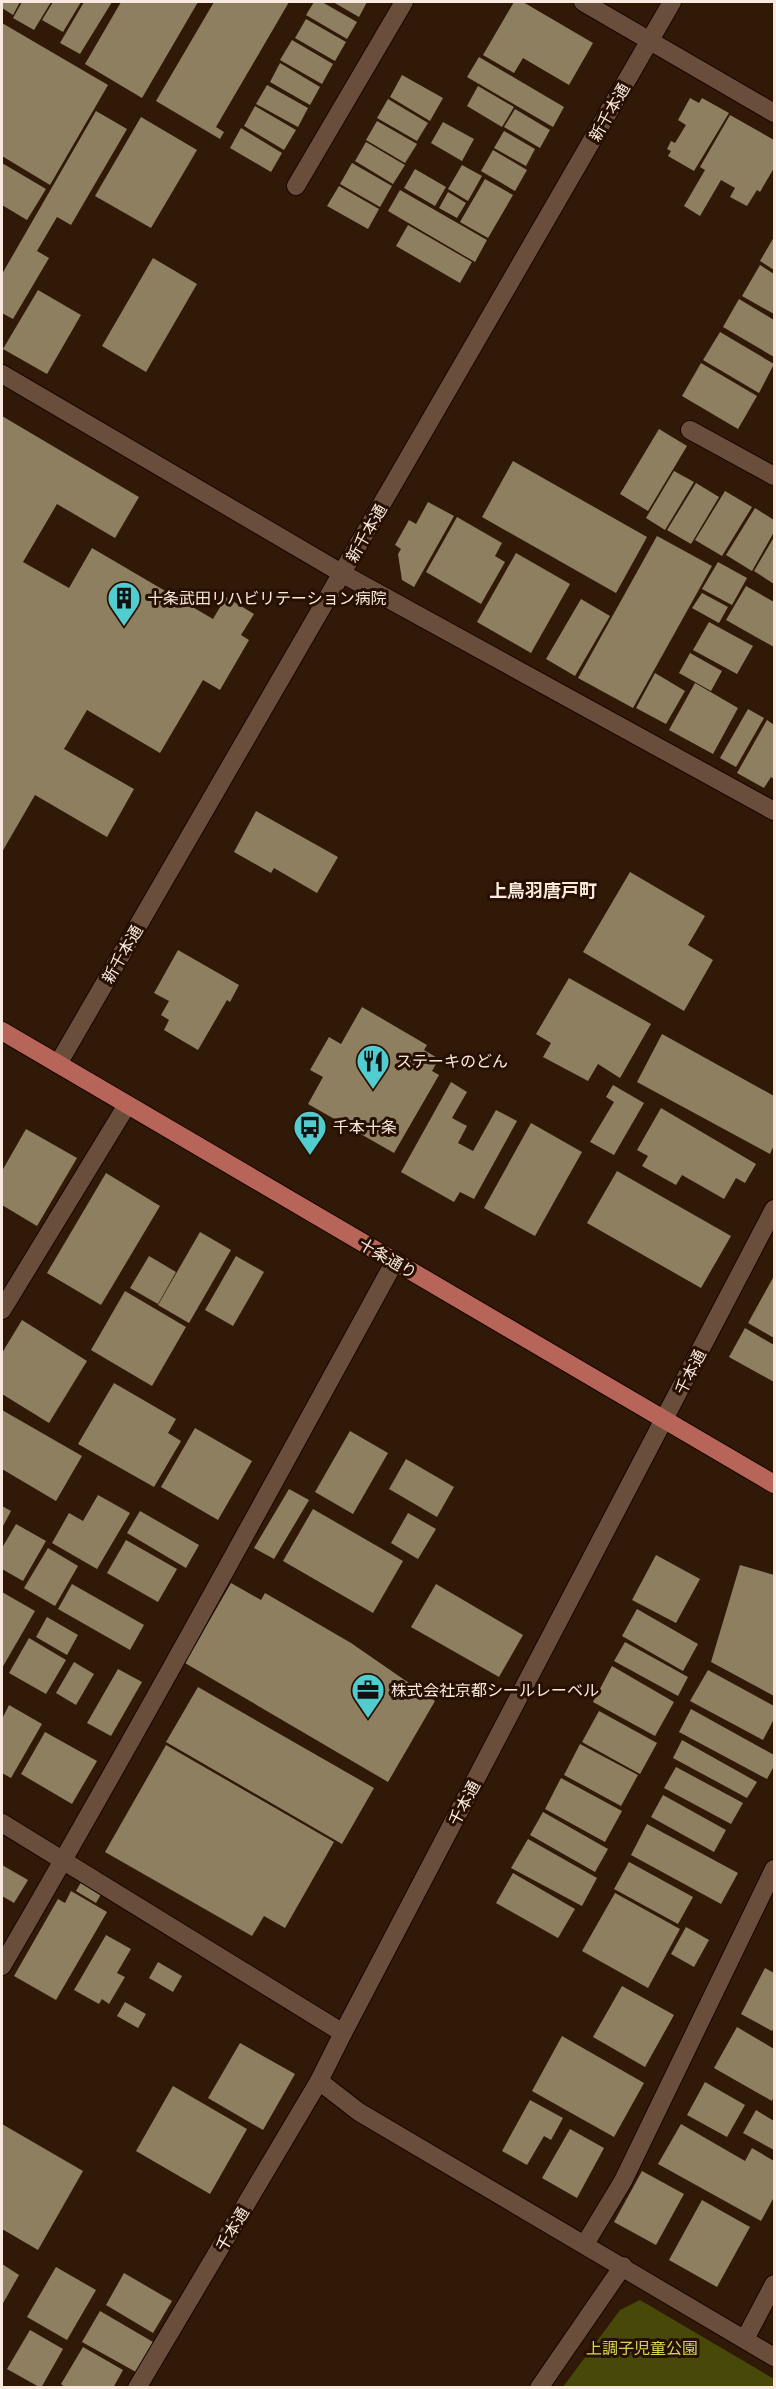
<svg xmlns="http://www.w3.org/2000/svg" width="776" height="2389" viewBox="0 0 776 2389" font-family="'PT Sans Narrow','Noto Sans JP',sans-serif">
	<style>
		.green { fill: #474908 }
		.building { fill: #8f7f61 }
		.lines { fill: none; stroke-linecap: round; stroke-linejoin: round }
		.service-casing { stroke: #180400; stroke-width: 20 }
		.pedestrian-casing { stroke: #180400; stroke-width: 20 }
		.minor-casing { stroke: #180400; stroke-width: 20 }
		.tertiary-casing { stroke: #180400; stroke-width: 20 }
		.primary-casing { stroke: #180400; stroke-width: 20 }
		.service { stroke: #6a4e3c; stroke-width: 18 }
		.pedestrian { stroke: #6a4e3c; stroke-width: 18 }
		.minor { stroke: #6a4e3c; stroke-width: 18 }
		.tertiary { stroke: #6a4e3c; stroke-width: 18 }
		.primary { stroke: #b86559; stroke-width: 18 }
		.labels { text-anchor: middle; stroke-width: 6; stroke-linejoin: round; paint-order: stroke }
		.street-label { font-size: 16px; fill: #fae9de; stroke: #271002 }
		.poi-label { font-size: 16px; fill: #fae9de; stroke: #271002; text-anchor: start }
		.park-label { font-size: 16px; fill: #d2d853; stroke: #271002 }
		.neighbourhood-label { font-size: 18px; font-weight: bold; fill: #fae9de; stroke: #271002 }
	</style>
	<rect width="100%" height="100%" fill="#311908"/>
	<path class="green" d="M640,2300L774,2379V2387H563L620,2310Z"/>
	<g class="building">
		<path d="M2,2H20L13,15L2,8Z"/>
		<path d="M22,2H51L34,30L13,18Z"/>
		<path d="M53,2H81L63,32L42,20Z"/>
		<path d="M84,2H112L80,54L60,43Z"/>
		<path d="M121,2H198L142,98L85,64Z"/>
		<path d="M214,2H289L216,127L224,132L220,139L156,101Z"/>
		<path d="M314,2H322L357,22L347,39L306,15Z"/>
		<path d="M333,2H367L359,17Z"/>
		<path d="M514,2H523L593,43L569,85L523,58L514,73L483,55Z"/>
		<path d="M306,19L346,42L335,61L295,38Z"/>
		<path d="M2,23L108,85L50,185L2,156Z"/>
		<path d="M292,40L333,64L322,84L280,60Z"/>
		<path d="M479,57L564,107L553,127L467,77Z"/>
		<path d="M280,63L320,87L310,105L270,82Z"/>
		<path d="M402,75L443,98L430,121L390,97Z"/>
		<path d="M267,85L308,108L298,127L256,104Z"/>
		<path d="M478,86L514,107L502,127L467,106Z"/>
		<path d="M690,98L699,103L702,98L729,113L694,171L668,156L671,151L667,149L671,141L675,143L686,125L678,120Z"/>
		<path d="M388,99L428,123L417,141L377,118Z"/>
		<path d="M255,106L296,130L284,150L244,126Z"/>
		<path d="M515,109L550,130L540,148L504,127Z"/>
		<path d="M96,111L127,129L71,225L57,217L37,251L49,258L13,319L2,313V274Z"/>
		<path d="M730,115L774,140V168L760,192L757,190L747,206L730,197L735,188L721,180L700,216L684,206L705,170L700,167Z"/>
		<path d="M141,117L197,150L151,228L95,196Z"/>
		<path d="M377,121L417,144L405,163L366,140Z"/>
		<path d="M443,122L474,139L462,161L431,143Z"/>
		<path d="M241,128L282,153L271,172L230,148Z"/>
		<path d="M504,131L535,149L526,166L494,148Z"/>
		<path d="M366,142L405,165L393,184L355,161Z"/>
		<path d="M493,150L527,170L515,191L481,171Z"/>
		<path d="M2,163L46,189L27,220L2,205Z"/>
		<path d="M352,163L392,186L380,207L340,184Z"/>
		<path d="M462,165L482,176L468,201L448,189Z"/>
		<path d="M415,169L446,187L435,206L404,188Z"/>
		<path d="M485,179L513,195L488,238L460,222Z"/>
		<path d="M339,186L379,209L368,229L327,206Z"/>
		<path d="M400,190L487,240L475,262L388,211Z"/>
		<path d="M448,192L466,203L457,218L439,208Z"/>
		<path d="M408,225L472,262L460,283L396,246Z"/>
		<path d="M774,237V270L760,261Z"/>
		<path d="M153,258L197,284L146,372L102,346Z"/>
		<path d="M760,265L774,274V314L742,296Z"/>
		<path d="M38,290L81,315L47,374L3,349Z"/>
		<path d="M739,299L774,320V357L723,327Z"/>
		<path d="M720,332L774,364L759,393L703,360Z"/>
		<path d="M701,363L757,396L738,429L682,396Z"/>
		<path d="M2,416L139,497L115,538L57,504L23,562L69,588L92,548L213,619L226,597L254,614L241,635L249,640L220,690L203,680L160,753L87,710L64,749L134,789L107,837L35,795L2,852Z"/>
		<path d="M659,429L687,446L648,511L620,494Z"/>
		<path d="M513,461L647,537L616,593L482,517Z"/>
		<path d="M674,471L694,482L665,530L646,518Z"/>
		<path d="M696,483L719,497L691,544L667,530Z"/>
		<path d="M725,491L752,507L722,556L695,540Z"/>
		<path d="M428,502L454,516L414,587L402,580L398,554L401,549L395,545L409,520L416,524Z"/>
		<path d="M755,508L774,520V532L752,571L726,555Z"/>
		<path d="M457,517L502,543L495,556L505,562L481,604L426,572Z"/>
		<path d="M657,536L712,566L633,708L578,678Z"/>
		<path d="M774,537V584L754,571Z"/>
		<path d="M516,553L570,584L531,653L477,622Z"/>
		<path d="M718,562L747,578L732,605L702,589Z"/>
		<path d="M746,586L774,602V647L726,620Z"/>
		<path d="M702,593L728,607L719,623L692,608Z"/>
		<path d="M581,599L610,616L575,676L546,659Z"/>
		<path d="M709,622L753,646L737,674L693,650Z"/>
		<path d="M690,653L722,671L711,691L679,673Z"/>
		<path d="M655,673L685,691L666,724L636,708Z"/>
		<path d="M695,683L738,708L713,754L669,730Z"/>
		<path d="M748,709L764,718L736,767L720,758Z"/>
		<path d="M767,720L774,725V779L771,777L764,788L737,773Z"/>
		<path d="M256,811L338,857L317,893L274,868L271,873L234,852Z"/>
		<path d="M630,872L705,916L688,945L713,960L684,1011L583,952Z"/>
		<path d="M178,950L239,985L230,1002L227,1000L198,1050L164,1030L169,1020L161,1015L169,1001L154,993Z"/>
		<path d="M569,978L651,1024L620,1078L598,1064L588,1081L543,1057L551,1043L536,1034Z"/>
		<path d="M362,1007L427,1045L424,1050L439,1059L432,1071L439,1075L394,1153L308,1104L323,1077L310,1070L329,1037L341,1044Z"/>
		<path d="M662,1034L774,1096V1145L770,1154L637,1082Z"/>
		<path d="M451,1082L467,1092L452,1118L467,1126L458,1143L473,1151L496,1110L517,1121L474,1199L460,1192L454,1202L401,1172Z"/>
		<path d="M613,1085L644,1103L614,1155L590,1142L614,1102L606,1097Z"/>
		<path d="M661,1108L756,1164L745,1183L736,1178L724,1199L682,1175L676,1185L642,1166L648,1156L637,1150Z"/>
		<path d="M531,1123L582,1152L535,1236L484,1208Z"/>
		<path d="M26,1129L77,1158L37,1226L2,1205V1171Z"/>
		<path d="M617,1171L731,1236L701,1288L587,1223Z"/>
		<path d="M106,1173L160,1206L101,1305L47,1273Z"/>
		<path d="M200,1232L231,1250L189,1323L158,1305Z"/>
		<path d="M149,1256L176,1272L158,1304L130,1288Z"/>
		<path d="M236,1256L264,1272L233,1326L205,1310Z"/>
		<path d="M774,1276V1338L748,1323Z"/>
		<path d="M125,1291L186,1327L152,1386L91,1350Z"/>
		<path d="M22,1320L87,1361L49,1423L2,1394V1353Z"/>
		<path d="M745,1328L774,1345V1382L729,1357Z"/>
		<path d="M114,1383L176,1419L168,1433L181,1441L154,1487L78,1444Z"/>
		<path d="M2,1410L82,1456L56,1501L2,1469Z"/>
		<path d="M195,1428L252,1461L218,1520L161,1487Z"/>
		<path d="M350,1431L388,1453L353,1514L315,1492Z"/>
		<path d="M406,1459L454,1487L437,1517L389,1489Z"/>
		<path d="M289,1489L309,1500L274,1559L254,1548Z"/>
		<path d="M98,1495L130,1513L97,1569L52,1543L69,1513L83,1521Z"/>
		<path d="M2,1506L11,1511L2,1528Z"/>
		<path d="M313,1509L403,1561L373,1613L283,1561Z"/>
		<path d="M140,1511L199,1545L186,1568L127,1533Z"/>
		<path d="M408,1513L436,1529L418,1559L391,1543Z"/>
		<path d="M16,1524L46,1541L23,1581L2,1569V1548Z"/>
		<path d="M126,1540L177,1569L158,1602L107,1573Z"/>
		<path d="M48,1548L78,1566L55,1606L24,1588Z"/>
		<path d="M656,1555L700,1579L676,1623L632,1600Z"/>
		<path d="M740,1565L774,1575V1696L711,1662Z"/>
		<path d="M231,1583L261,1600L265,1593L351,1643L435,1701L388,1782L185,1663Z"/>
		<path d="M72,1584L144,1625L130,1650L58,1609Z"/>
		<path d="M436,1584L523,1635L499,1677L411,1627Z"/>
		<path d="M2,1592L35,1611L2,1668Z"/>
		<path d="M637,1609L698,1644L683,1671L622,1636Z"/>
		<path d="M47,1617L78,1635L67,1655L36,1637Z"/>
		<path d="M29,1638L66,1660L46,1694L9,1673Z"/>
		<path d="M625,1642L688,1677L678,1696L614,1661Z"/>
		<path d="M74,1662L94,1674L76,1705L56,1693Z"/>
		<path d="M612,1666L674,1702L655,1736L593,1702Z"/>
		<path d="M118,1669L142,1682L111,1736L87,1723Z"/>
		<path d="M708,1670L774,1706V1719L763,1740L690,1701Z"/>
		<path d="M198,1687L374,1788L342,1844L166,1742Z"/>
		<path d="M9,1705L42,1724L11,1778L2,1773V1719Z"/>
		<path d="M691,1709L774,1755V1766L767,1779L679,1732Z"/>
		<path d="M599,1711L657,1743L640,1774L582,1742Z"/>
		<path d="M45,1732L97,1761L72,1804L21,1774Z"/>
		<path d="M682,1740L757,1782L747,1798L673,1758Z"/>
		<path d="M580,1744L638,1775L621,1806L564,1775Z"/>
		<path d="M166,1745L334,1842L285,1928L264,1916L252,1936L105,1852Z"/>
		<path d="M676,1767L743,1803L731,1824L664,1788Z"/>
		<path d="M561,1778L622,1811L605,1842L545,1809Z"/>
		<path d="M663,1795L726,1830L714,1852L651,1817Z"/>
		<path d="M543,1812L608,1849L595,1872L530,1835Z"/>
		<path d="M647,1824L738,1873L721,1904L631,1855Z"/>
		<path d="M528,1839L597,1878L582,1906L511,1868Z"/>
		<path d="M629,1862L693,1897L678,1924L614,1889Z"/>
		<path d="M2,1865L28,1880L14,1903L2,1896Z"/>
		<path d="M513,1873L575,1909L558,1938L496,1903Z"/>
		<path d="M84,1877L104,1889L96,1903L76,1891Z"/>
		<path d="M71,1891L107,1912L56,2000L14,1976L58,1899L65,1903Z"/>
		<path d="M615,1893L680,1929L648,1988L582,1951Z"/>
		<path d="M686,1927L709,1940L694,1967L671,1954Z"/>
		<path d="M106,1935L131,1949L117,1973L125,1977L109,2004L102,1999L99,2004L74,1990Z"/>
		<path d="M158,1962L182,1976L173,1992L149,1978Z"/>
		<path d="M765,1968L774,1973V2028L772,2031L741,2014Z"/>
		<path d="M622,1986L674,2015L645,2067L593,2037Z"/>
		<path d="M125,2002L146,2014L138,2028L117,2016Z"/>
		<path d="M737,2027L774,2049V2096L772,2101L714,2068Z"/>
		<path d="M562,2036L644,2083L614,2137L532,2091Z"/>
		<path d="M240,2043L295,2074L263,2130L208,2098Z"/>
		<path d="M705,2082L745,2105L727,2137L687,2115Z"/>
		<path d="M173,2086L247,2129L210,2194L136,2151Z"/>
		<path d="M530,2100L563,2118L551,2140L544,2136L527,2165L502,2151Z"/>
		<path d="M756,2110L774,2121V2150L743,2133Z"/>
		<path d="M2,2124L83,2171L38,2250L2,2229Z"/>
		<path d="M681,2124L745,2161L752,2148L774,2161V2197L761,2221L658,2164Z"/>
		<path d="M570,2129L604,2148L577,2198L542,2178Z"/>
		<path d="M642,2171L684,2194L656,2245L614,2222Z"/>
		<path d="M702,2200L750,2227L717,2287L669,2260Z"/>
		<path d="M2,2264L19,2275L2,2305Z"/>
		<path d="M56,2267L96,2290L67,2340L27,2317Z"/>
		<path d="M124,2273L172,2301L153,2333L106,2305Z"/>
		<path d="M100,2311L153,2342L136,2372L82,2342Z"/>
		<path d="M30,2330L63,2349L41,2388L7,2369Z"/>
		<path d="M83,2347L123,2370L113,2388H66L61,2384Z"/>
	</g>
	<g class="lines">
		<defs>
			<g id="service">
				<path d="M296,186L404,2"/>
				<path d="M745,2339L774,2284"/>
			</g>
			<path id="pedestrian" d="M585,2244L623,2181L774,1869"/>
			<g id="minor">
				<path d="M583,2L774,113"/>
				<path d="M2,374L343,574L774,811"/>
				<path d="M690,430L774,476"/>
				<path d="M2,1310L127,1105"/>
				<path d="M2,1823L343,2033"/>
				<path d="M2,1966C137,1734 266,1497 395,1261"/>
				<path d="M319,2081L359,2112L774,2357"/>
				<path d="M137,2388L319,2081L343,2033L774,1209"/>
				<path d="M539,2388L623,2266"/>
			</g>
			<path id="tertiary" d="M58,1064L672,2"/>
			<path id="primary" d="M2,1031L774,1484"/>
		</defs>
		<use href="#service" class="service-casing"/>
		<use href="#pedestrian" class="pedestrian-casing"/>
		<use href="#minor" class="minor-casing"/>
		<use href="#tertiary" class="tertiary-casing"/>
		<use href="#primary" class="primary-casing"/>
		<use href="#service" class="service"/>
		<use href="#pedestrian" class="pedestrian"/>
		<use href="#minor" class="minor"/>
		<use href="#tertiary" class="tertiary"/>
		<use href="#primary" class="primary"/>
	</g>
	<defs>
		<symbol id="building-pin" viewBox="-11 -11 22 30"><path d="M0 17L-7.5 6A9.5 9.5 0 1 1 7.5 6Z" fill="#52cdcf" stroke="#271002"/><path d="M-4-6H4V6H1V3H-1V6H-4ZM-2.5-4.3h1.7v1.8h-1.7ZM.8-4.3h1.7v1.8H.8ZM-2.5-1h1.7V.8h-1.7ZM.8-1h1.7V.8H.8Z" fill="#111"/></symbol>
		<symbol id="restaurant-pin" viewBox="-11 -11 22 30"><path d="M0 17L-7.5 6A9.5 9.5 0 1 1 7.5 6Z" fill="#52cdcf" stroke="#271002"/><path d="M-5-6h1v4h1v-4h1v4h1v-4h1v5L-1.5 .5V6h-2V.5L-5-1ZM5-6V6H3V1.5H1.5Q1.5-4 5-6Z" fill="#111"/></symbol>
		<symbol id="bus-pin" viewBox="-11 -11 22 30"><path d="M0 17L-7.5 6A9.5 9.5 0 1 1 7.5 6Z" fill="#52cdcf" stroke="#271002"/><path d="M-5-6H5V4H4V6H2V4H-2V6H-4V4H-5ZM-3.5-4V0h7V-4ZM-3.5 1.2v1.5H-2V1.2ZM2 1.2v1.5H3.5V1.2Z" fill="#111"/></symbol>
		<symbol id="office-pin" viewBox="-11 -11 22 30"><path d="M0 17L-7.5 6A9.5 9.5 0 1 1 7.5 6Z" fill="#52cdcf" stroke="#271002"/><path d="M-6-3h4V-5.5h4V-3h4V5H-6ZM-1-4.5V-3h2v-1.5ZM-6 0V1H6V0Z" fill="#111"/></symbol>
	</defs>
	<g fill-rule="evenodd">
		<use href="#building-pin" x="105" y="579" width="38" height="52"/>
		<use href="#restaurant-pin" x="354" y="1042" width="38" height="52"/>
		<use href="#bus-pin" x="291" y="1108" width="38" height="52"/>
		<use href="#office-pin" x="349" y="1671" width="38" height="52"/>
	</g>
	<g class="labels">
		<g class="street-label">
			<text transform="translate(609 112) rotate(-60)" y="6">新千本通</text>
			<text transform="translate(366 533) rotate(-60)" y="6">新千本通</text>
			<text transform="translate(122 954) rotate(-60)" y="6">新千本通</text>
			<text transform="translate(388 1258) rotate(30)" y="6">十条通り</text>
			<text transform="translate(690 1372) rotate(-63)" y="6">千本通</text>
			<text transform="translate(464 1803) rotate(-62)" y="6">千本通</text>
			<text transform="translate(232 2229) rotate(-59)" y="6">千本通</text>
		</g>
		<g class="poi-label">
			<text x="147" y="604">十条武田リハビリテーション病院</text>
			<text x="396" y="1067">ステーキのどん</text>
			<text x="333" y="1133">千本十条</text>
			<text x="391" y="1696">株式会社京都シールレーベル</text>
		</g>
		<g class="park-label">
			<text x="642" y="2354">上調子児童公園</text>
		</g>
		<g class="neighbourhood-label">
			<text x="543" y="897">上鳥羽唐戸町</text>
		</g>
	</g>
	<rect width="776" height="2389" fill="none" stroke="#fae9de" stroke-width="6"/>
</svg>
